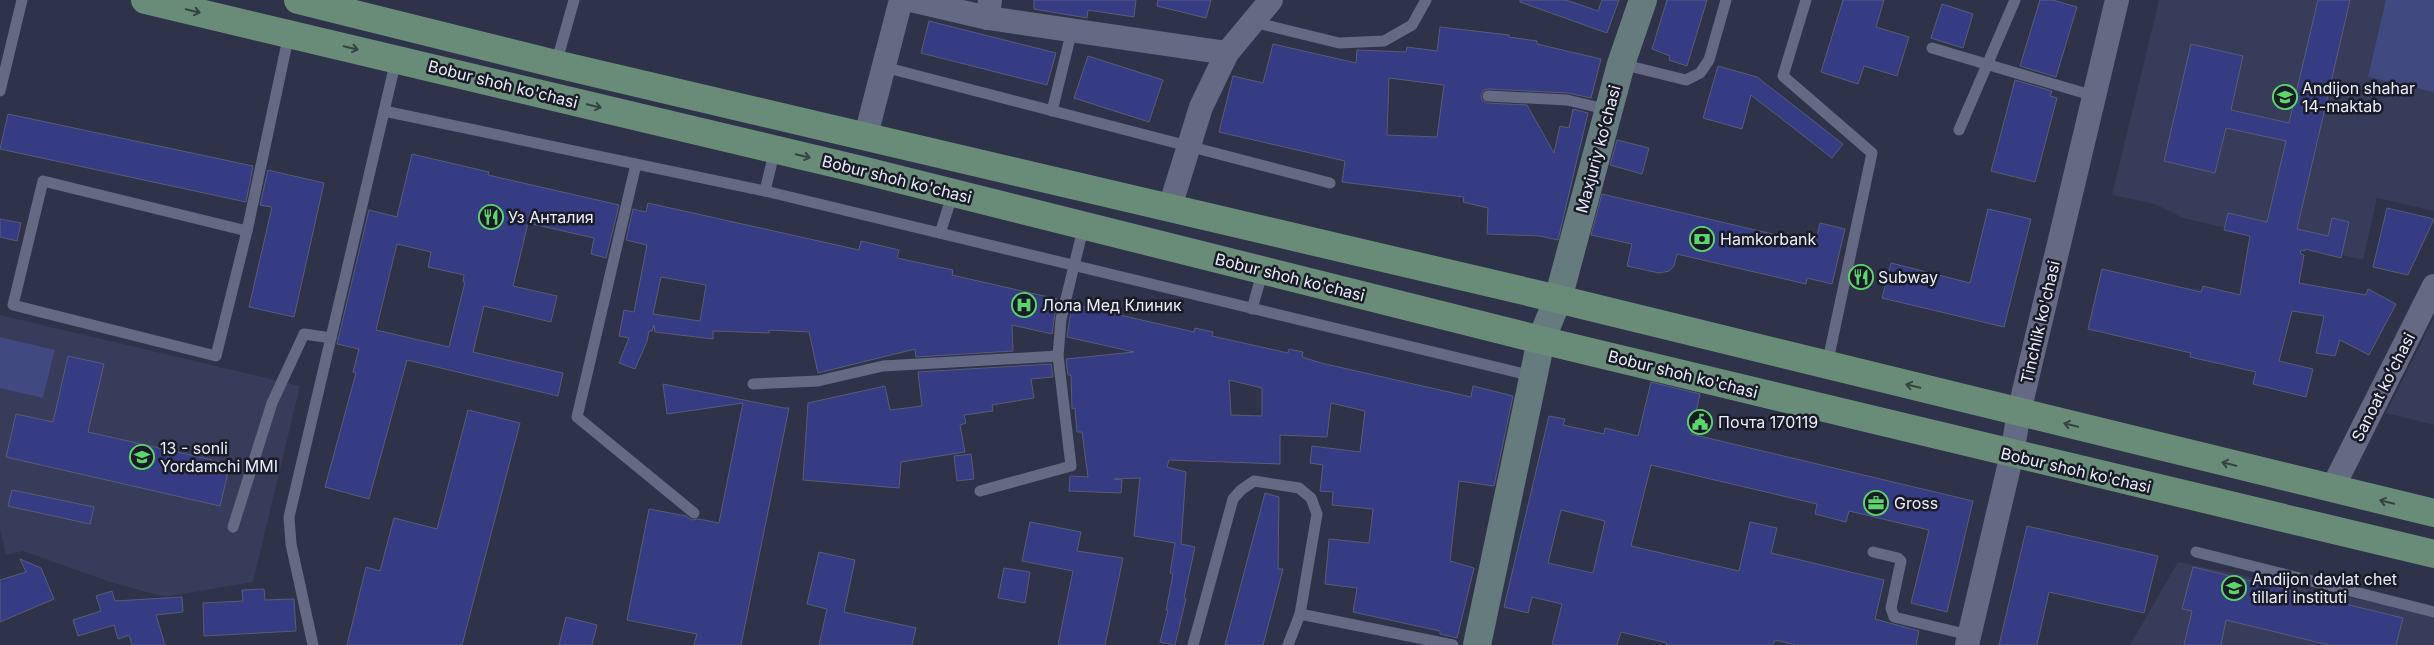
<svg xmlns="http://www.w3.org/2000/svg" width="2434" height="645" viewBox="0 0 2434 645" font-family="Inter,sans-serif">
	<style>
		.built { fill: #363c59 }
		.green { fill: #414981 }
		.building { fill: #353c84; stroke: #575c76; fill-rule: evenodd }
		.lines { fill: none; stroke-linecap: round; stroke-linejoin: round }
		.lane { stroke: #646984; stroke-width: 11 }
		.street { stroke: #646984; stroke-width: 24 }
		.secondary { stroke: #667b7e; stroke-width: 28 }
		.primary { stroke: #698c78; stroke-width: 28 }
		.oneway { stroke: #354343 }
		.labels { text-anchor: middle; stroke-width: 5; stroke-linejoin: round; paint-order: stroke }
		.street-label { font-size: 16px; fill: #ebeefe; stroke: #191b26 }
		.poi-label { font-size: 16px; fill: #ebeefe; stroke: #191b26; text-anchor: start }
	</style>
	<rect width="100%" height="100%" fill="#2e334a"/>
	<g class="built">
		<path d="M2159,0H2434V211L2377,198L2363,260L2183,218L2155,204L2112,195Z"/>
		<path d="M0,315L300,386L253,582L165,597L110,582L23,551L6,555L0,529Z"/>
		<path d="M2434,318V425L2386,413Z"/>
		<path d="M2178,562L2434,615V645H2130Z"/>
	</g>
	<g class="green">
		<path d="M2386,0H2434V92L2368,77Z"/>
		<path d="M0,337L55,350L43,398L0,388Z"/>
	</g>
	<g class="building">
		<path d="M1034,0H1136L1134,17L1088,10L1087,18L1034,9Z"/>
		<path d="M1158,0H1211L1206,18L1157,6Z"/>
		<path d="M1520,0H1566L1598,11L1602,0H1619L1607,33L1520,2Z"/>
		<path d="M1667,0H1707L1687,66L1669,60L1670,56L1652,49Z"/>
		<path d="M1843,0H1884L1876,27L1909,37L1897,76L1864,66L1858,84L1821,72Z"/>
		<path d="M2040,0H2053L2077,7L2056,77L2020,66Z"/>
		<path d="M2318,0H2350L2297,229L2328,236L2332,218L2349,222L2341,258L2305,249V251L2301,250L2300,253L2304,255L2299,283L2366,295L2368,289L2396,304L2369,355L2340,340L2335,356L2316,353L2324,316L2292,311L2279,361L2313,369L2306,397L2253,384L2256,372L2190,357L2191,353L2088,329L2102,269L2201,292L2203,286L2240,295L2250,236L2224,230L2228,213L2267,222L2286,141L2226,128L2215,173L2164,161L2191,44L2243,56L2231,110L2289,123Z"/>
		<path d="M1942,4L1973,14L1963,48L1931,38Z"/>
		<path d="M929,21L1056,53L1047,85L921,53Z"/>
		<path d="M1440,27L1509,35V37L1537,41V44L1601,59L1591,98L1568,93L1488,89L1484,90L1481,95L1482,100L1487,103L1527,105L1554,153L1560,126L1569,128L1573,109L1588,113L1558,240L1540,236L1487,234L1488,208L1463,202L1464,197L1342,182L1345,161L1219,132L1233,76L1263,83L1273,44L1356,63L1357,50L1406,52L1407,47L1437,51ZM1389,78L1444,85L1437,137L1387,135Z"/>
		<path d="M1088,56L1163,80L1149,122L1074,98Z"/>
		<path d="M1718,66L1757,77L1843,144L1832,158L1751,95L1742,129L1703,118Z"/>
		<path d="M2015,80L2052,91L2050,96L2057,98L2035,182L1991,171Z"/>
		<path d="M8,114L253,166L246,202L0,149Z"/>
		<path d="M1617,140L1649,148L1642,174L1610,165Z"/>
		<path d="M412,154L489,172L488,175L619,205L606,258L591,254L594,238L528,223L513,286L557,296L551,322L484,306L473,352L563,373L558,396L407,360L369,499L325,487L356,373L353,372L359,349L337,344L369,210L397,217ZM397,244L431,252L428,267L464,275L463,282H465L449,347L376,330Z"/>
		<path d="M268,170L324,183L294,317L249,307L272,207L260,205Z"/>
		<path d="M1602,194L1815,244L1820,223L1845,229L1832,284L1807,278L1806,284L1677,254L1674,266L1669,271L1659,273L1627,266L1632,244L1591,235Z"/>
		<path d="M648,203L859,250L861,241L899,250L897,258L953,270L952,275L1057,299L1052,334L1012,325L1013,351L916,357L915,349L818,373L809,332L769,330V333L713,331V339L655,332L654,325L652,331H649L647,341L635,369L619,363L629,338L619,336L624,310L634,312L647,245L626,240L633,209L646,212ZM661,277L706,285L700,321L653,314Z"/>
		<path d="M2387,208L2434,219L2408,275L2373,267Z"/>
		<path d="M1988,209L2031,219L2004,327L1882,298L1891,263L1970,283Z"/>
		<path d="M0,219L21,223L17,241L0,237Z"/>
		<path d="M1072,304L1194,332L1195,328L1213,332L1212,336L1288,353L1289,349L1303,352L1302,357L1321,363L1471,397L1473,386L1513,396L1494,486L1459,481L1450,561L1474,568L1457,638L1440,634V631L1353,612L1357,588L1325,584L1329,539L1369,543L1373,509L1332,505L1333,492L1320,491L1323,465L1310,463L1312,446L1360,452L1365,411L1331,403L1327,437L1280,435V464L1169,460L1167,467L1186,472L1181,544L1195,547L1184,598L1186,599L1175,645L1160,642L1168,610H1166L1173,574L1170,573L1175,543L1134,536L1140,478L1114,479L1122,480L1121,493L1069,491L1070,476L1088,477L1082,432H1077L1075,408L1072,409L1071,375H1068L1066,359L1134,352L1067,337ZM1229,380L1262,388V416L1231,415Z"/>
		<path d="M68,356L104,364L88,432L230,464L220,506L6,457L16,414L53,422Z"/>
		<path d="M1051,364L1053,377L1031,379L1034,398L992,405L993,411L964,415L966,423L960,425L965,452L901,462L899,488L803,480L808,403L885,386L890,410L922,406L918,372Z"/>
		<path d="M1651,382L1700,394L1691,434L1973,501L1947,612L1911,603L1929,530L1849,511L1846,522L1815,514L1817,504L1651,465L1631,546L1739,571L1750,522L1777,528L1771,553L1884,580L1875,619L1919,631L1916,645H1796L1775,640L1773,645H1666L1667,643L1621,632L1617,645H1552L1562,604L1532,597L1528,613L1504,607L1549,416L1565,419L1563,425L1604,434L1605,428L1638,436ZM1561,510L1605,521L1593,573L1548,563Z"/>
		<path d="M663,384L784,408H789L741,645H694L697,634L627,620L649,509L686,516L692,520L699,519L719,523L743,403L667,414Z"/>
		<path d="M468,410L520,423L462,645H347L366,567L380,571L394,518L437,529Z"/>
		<path d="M971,454L974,479L957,481L954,456Z"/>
		<path d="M12,490L94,507L90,524L8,506Z"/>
		<path d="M1265,493L1279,497L1278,569H1283L1263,645H1225Z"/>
		<path d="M1030,522L1081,532L1077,551L1123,558L1105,645H1058L1073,571L1022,561Z"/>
		<path d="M2027,526L2158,556L2144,613L2049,592L2037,645H1999Z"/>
		<path d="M819,552L855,560L844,612L916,628L912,645H819L827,609L807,604Z"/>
		<path d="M20,559L41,568L54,599L0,622V580L26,572Z"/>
		<path d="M2193,567L2403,618L2396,645H2329L2226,620L2221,645H2184L2192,611L2182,609Z"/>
		<path d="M1004,568L1030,572L1025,603L998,598Z"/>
		<path d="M264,589L265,600L294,599L296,631L204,636L203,603L243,601L242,590Z"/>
		<path d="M112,591L115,601L182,597L183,612L156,615L165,645H132L129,635L118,639L114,625L78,636L73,620L101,611L96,596Z"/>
		<path d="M566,617L597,625L592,645H559Z"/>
	</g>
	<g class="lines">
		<g class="lane">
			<path d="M1806,0L1783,76L1872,153L1827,365"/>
			<path d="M1253,22L1339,43L1384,41L1412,25L1426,0"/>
			<path d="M1932,48L2094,96"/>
			<path d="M556,64L574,0"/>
			<path d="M1621,64L1686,80L1700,73L1709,60L1726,0"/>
			<path d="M884,67L1330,183"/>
			<path d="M0,91L22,0"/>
			<path d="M1488,96L1567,100L1609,110"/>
			<path d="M384,111L765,191L1533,376"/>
			<path d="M1052,111L1072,30"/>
			<path d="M1959,130L2015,0"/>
			<path d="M636,164L577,417L694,513"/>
			<path d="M43,181L247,231L216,356L13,305Z"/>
			<path d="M765,191L775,149"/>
			<path d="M247,231L289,34"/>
			<path d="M940,233L953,193"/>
			<path d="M1252,309L1263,270"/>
			<path d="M753,384L818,381L883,366L1058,356"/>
			<path d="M980,491L1071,466L1058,356L1061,319L1084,225"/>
			<path d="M233,527L272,403L304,334L331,338"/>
			<path d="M1873,552L1898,558L1901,561L1891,608L1894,617L1969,635"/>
			<path d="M2196,552L2434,612"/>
			<path d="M313,645L291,544L289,517L396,60"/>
			<path d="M1193,645L1233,499L1241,490L1254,481L1299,488L1311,498L1317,514L1300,614L1453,645"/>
			<path d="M1288,645L1300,614"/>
		</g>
		<g class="street">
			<path d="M911,0L988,18L990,0"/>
			<path d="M988,18L1227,53"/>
			<path d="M866,135L901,0"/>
			<path d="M1170,207L1201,107L1227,53L1271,0"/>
			<path d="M2332,489L2434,286"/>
			<path d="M1967,645L2012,454L2019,412L2117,0"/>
		</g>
		<path class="secondary" d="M1477,645L1541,340L1558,299L1621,64L1643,0"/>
		<g class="primary">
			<path d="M145,0L862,170L1541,340L2434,554"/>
			<path d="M298,0L556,64L1558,299L2434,513"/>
		</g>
	</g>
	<defs><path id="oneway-shaft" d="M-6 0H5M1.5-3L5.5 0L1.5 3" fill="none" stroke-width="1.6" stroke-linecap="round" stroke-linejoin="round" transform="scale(1.25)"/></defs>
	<g class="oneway">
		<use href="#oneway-shaft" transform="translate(193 11) rotate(13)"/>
		<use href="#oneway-shaft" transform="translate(351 48) rotate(13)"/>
		<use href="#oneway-shaft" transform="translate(594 106) rotate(14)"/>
		<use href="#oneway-shaft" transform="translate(803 156) rotate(13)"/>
		<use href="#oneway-shaft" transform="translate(1913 386) rotate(-166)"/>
		<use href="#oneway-shaft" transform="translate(2071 425) rotate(-166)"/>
		<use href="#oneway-shaft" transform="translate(2229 464) rotate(-166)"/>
		<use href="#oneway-shaft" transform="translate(2387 502) rotate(-167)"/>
	</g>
	<defs>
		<symbol id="school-ring" viewBox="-11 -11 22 22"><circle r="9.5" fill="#191b26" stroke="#5cd56d" stroke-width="1.5"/><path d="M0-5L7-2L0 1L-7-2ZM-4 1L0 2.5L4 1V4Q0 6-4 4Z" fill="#5cd56d"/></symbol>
		<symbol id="restaurant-ring" viewBox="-11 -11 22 22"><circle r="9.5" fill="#191b26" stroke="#5cd56d" stroke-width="1.5"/><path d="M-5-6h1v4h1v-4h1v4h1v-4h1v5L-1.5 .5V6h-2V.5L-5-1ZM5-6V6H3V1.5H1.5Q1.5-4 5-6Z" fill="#5cd56d"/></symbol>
		<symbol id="bank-ring" viewBox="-11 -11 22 22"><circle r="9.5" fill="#191b26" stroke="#5cd56d" stroke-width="1.5"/><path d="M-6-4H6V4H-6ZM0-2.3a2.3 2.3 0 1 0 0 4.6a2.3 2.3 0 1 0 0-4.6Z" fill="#5cd56d"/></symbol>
		<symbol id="hospital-ring" viewBox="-11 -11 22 22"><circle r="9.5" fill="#191b26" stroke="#5cd56d" stroke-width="1.5"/><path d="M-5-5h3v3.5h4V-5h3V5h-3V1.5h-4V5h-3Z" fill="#5cd56d"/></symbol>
		<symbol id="civic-ring" viewBox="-11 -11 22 22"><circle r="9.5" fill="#191b26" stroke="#5cd56d" stroke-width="1.5"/><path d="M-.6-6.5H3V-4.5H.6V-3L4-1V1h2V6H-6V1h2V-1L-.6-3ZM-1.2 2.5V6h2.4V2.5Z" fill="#5cd56d"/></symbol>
		<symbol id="office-ring" viewBox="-11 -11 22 22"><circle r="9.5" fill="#191b26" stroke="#5cd56d" stroke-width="1.5"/><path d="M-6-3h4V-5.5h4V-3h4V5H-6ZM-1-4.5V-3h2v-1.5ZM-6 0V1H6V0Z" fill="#5cd56d"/></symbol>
	</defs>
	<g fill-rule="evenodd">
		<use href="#school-ring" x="2271" y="83" width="28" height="28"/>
		<use href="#restaurant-ring" x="477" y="203" width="28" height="28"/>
		<use href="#bank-ring" x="1688" y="225" width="28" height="28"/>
		<use href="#restaurant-ring" x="1847" y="263" width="28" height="28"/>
		<use href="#hospital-ring" x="1010" y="291" width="28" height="28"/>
		<use href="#civic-ring" x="1686" y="408" width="28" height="28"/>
		<use href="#school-ring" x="128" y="443" width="28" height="28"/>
		<use href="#office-ring" x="1862" y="489" width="28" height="28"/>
		<use href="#school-ring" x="2220" y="574" width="28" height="28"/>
	</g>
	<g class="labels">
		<g class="street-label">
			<text transform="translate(503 84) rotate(14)" y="6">Bobur shoh ko'chasi</text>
			<text transform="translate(1598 149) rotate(-75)" y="6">Maxjuriy koʻchasi</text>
			<text transform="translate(897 179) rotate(14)" y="6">Bobur shoh ko'chasi</text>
			<text transform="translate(1290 277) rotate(14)" y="6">Bobur shoh ko'chasi</text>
			<text transform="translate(2040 322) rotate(-77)" y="6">Tinchlik ko'chasi</text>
			<text transform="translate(1683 374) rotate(14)" y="6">Bobur shoh ko'chasi</text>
			<text transform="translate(2383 387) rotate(-63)" y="6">Sanoat koʻchasi</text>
			<text transform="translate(2076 470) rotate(13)" y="6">Bobur shoh ko'chasi</text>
		</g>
		<g class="poi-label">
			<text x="2302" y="94">Andijon shahar<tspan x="2302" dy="18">14-maktab</tspan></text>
			<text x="508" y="223">Уз Анталия</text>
			<text x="1720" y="245">Hamkorbank</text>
			<text x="1878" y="283">Subway</text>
			<text x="1042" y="311">Лола Мед Клиник</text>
			<text x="1718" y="428">Почта 170119</text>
			<text x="160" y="454">13 - sonli<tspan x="160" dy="18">Yordamchi MMI</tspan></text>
			<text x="1894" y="509">Gross</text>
			<text x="2252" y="585">Andijon davlat chet<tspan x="2252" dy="18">tillari instituti</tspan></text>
		</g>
	</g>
</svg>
